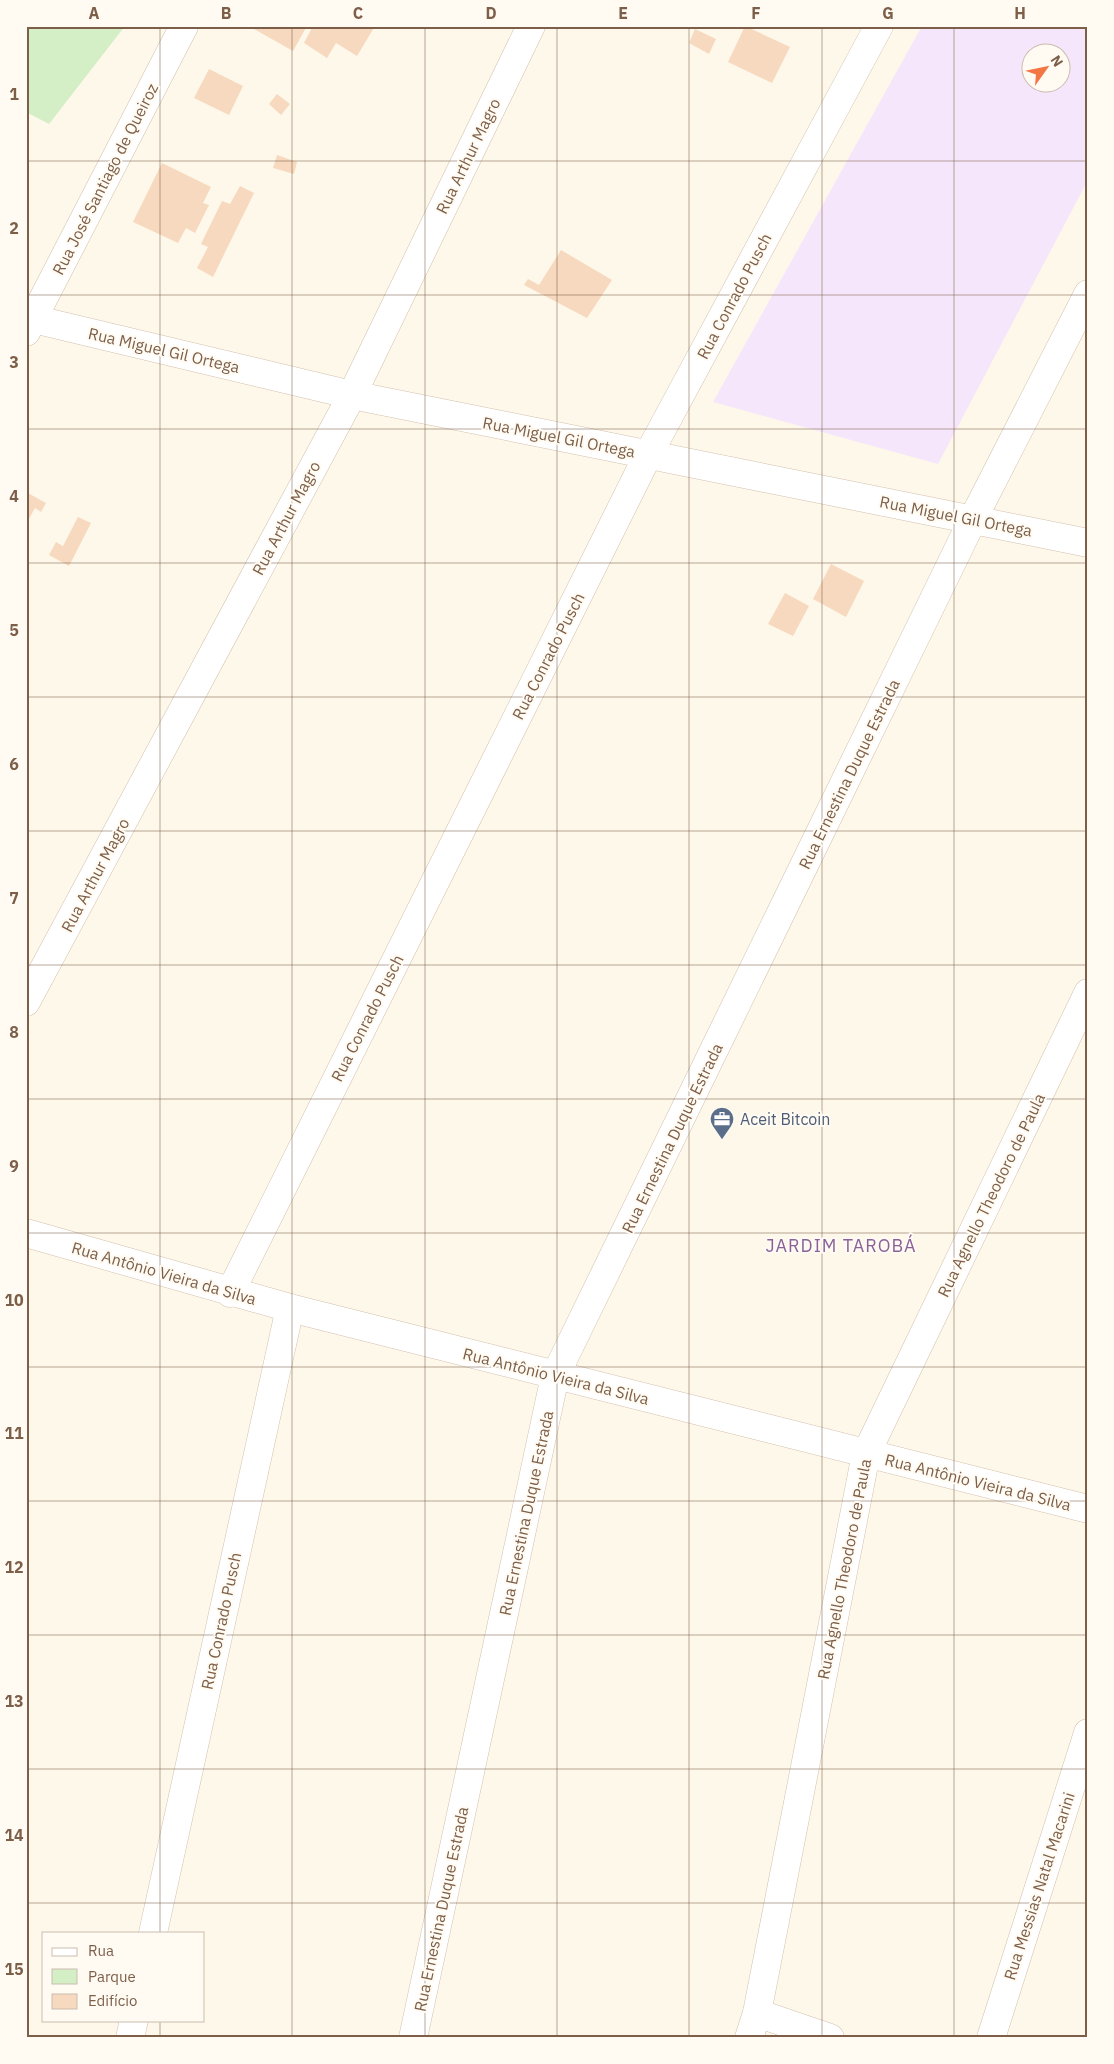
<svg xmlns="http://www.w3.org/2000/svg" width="1114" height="2064" viewBox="0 0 1114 2064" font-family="'IBM Plex Sans',sans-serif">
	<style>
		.education { fill: #f5e6fb; fill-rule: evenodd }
		.green { fill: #d4efc6 }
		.building { fill: #f7d9bf }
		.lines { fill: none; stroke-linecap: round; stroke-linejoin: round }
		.street-casing { stroke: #d3c0ae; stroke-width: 29 }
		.street { stroke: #fff; stroke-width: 28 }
		.grid { fill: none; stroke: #7d5f49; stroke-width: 1; stroke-opacity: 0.55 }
		.labels { text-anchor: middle; stroke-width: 4; stroke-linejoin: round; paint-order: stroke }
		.street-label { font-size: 16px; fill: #7d5f49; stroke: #fffbf3 }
		.service-label { font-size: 16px; fill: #4e5e75; stroke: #fffbf3; text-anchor: start }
		.neighbourhood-label { font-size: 18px; letter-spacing: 1px; fill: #8a6299; stroke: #fffbf3 }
		.neatline { fill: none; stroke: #7d5f49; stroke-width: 2 }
		.grid-label { font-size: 16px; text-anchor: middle; font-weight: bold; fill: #7d5f49 }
	</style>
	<rect width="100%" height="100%" fill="#fef8ea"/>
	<path class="education" d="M922,26H1088V180L938,464L713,402ZM1032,52H1062V82H1032Z"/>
	<path class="green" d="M26,26H125L49,124L26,112Z"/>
	<g class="building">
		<path d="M256,26H307L293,51L254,29Z"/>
		<path d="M313,26H375L357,56L336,43L327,58L304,43Z"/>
		<path d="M745,26L790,47L772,83L728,62Z"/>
		<path d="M695,29L716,39L709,54L689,43Z"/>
		<path d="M209,69L243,86L229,115L194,98Z"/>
		<path d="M277,94L290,104L281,115L269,104Z"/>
		<path d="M277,155L297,162L294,174L273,168Z"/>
		<path d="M162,163L211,187L203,203L209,205L195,233L186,228L178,243L133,222Z"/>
		<path d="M240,186L254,193L213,277L197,268L208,247L201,244L222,201L230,204Z"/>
		<path d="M561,250L612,280L587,318L524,285L528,279L539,285Z"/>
		<path d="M26,492L46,503L41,512L35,508L26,524Z"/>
		<path d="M78,517L91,523L69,566L49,555L56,542L63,546Z"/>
		<path d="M831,564L864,581L846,617L813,599Z"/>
		<path d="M785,593L809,606L793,636L768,624Z"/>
	</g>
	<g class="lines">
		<defs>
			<g id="street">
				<path d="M33,319L352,395L1088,543"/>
				<path d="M26,332L184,26"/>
				<path d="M26,1002L352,395L531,26"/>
				<path d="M26,1233L290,1308L1088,1509"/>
				<path d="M230,1293L648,455L879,26"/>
				<path d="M153,1933L290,1308"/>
				<path d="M757,2013L830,2038"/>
				<path d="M130,2038L134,2020"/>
				<path d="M413,2038L555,1376L973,519L1088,294"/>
				<path d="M749,2038L757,2013L866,1454L1088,993"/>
				<path d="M991,2038L1088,1733"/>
			</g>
		</defs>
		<use href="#street" class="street-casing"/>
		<use href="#street" class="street"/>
	</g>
	<path class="grid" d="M160,26V1933M292,26V2038M425,26V2038M557,26V2038M689,26V2038M822,26V2038M954,26V2038M26,161H1088M26,295H1088M26,429H1088M26,563H1088M26,697H1088M26,831H1088M26,965H1088M26,1099H1088M26,1233H1088M26,1367H1088M26,1501H1088M26,1635H1088M26,1769H1088M26,1903H1088M160,2020V2038"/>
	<defs>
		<symbol id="office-pin" viewBox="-11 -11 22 30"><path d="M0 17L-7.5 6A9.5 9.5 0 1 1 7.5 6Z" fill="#5c6f8a" stroke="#fffbf3"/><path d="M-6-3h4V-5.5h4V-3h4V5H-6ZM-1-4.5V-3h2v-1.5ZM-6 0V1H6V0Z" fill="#fff"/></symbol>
	</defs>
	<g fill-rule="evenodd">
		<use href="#office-pin" x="708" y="1105" width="28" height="38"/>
	</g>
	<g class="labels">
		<g class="street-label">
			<text transform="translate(468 156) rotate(-64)" y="6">Rua Arthur Magro</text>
			<text transform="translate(105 179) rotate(-63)" y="6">Rua José Santiago de Queiroz</text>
			<text transform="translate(734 296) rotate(-62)" y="6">Rua Conrado Pusch</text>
			<text transform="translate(164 350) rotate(13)" y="6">Rua Miguel Gil Ortega</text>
			<text transform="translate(559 437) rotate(11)" y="6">Rua Miguel Gil Ortega</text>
			<text transform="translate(956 516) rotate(11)" y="6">Rua Miguel Gil Ortega</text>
			<text transform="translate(286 518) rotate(-62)" y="6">Rua Arthur Magro</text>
			<text transform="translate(548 656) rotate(-63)" y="6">Rua Conrado Pusch</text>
			<text transform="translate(849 774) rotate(-64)" y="6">Rua Ernestina Duque Estrada</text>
			<text transform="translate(95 875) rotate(-62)" y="6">Rua Arthur Magro</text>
			<text transform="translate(367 1018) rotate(-63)" y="6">Rua Conrado Pusch</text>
			<text transform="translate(672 1138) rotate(-64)" y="6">Rua Ernestina Duque Estrada</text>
			<text transform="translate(991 1195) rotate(-64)" y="6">Rua Agnello Theodoro de Paula</text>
			<text transform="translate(164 1273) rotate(16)" y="6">Rua Antônio Vieira da Silva</text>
			<text transform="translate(556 1376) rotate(14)" y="6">Rua Antônio Vieira da Silva</text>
			<text transform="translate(978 1482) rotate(14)" y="6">Rua Antônio Vieira da Silva</text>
			<text transform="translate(526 1513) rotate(-78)" y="6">Rua Ernestina Duque Estrada</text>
			<text transform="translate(844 1569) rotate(-79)" y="6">Rua Agnello Theodoro de Paula</text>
			<text transform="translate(221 1621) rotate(-78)" y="6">Rua Conrado Pusch</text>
			<text transform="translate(1039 1886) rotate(-72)" y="6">Rua Messias Natal Macarini</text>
			<text transform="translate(441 1909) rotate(-78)" y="6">Rua Ernestina Duque Estrada</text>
		</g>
		<g class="service-label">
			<text x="740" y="1125">Aceit Bitcoin</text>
		</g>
		<g class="neighbourhood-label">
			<text x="841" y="1252">JARDIM TAROBÁ</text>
		</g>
	</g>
	<rect width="1114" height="2064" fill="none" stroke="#fffbf3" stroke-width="55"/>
	<rect x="42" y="1932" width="162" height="90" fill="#fffbf3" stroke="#cbbdaf"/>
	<rect x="52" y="1948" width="25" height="8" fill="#ffffff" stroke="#cbbdaf"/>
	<text x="88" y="1956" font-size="15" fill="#7d5f49">Rua</text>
	<rect x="52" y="1969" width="25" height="15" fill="#d4efc6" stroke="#cbbdaf"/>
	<text x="88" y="1982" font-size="15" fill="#7d5f49">Parque</text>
	<rect x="52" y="1994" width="25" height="15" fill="#f7d9bf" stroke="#cbbdaf"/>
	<text x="88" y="2006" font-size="15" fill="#7d5f49">Edifício</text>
	<g transform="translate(1046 68) rotate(57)"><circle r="24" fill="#fffbf3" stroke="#cbbdaf"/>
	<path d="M0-4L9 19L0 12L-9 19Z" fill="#f37645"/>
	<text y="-8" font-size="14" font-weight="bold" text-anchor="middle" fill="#7d5f49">N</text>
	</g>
	<rect x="28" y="28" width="1058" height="2008" class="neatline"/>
	<g class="grid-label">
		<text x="94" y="19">A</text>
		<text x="226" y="19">B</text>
		<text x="358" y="19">C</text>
		<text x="491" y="19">D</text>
		<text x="623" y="19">E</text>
		<text x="756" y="19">F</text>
		<text x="888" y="19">G</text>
		<text x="1020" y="19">H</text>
		<text x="14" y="100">1</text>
		<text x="14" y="234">2</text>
		<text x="14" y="368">3</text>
		<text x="14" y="502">4</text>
		<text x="14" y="636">5</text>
		<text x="14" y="770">6</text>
		<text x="14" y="904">7</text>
		<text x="14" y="1038">8</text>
		<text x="14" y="1172">9</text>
		<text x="14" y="1306">10</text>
		<text x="14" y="1439">11</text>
		<text x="14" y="1573">12</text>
		<text x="14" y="1707">13</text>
		<text x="14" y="1841">14</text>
		<text x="14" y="1975">15</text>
	</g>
</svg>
